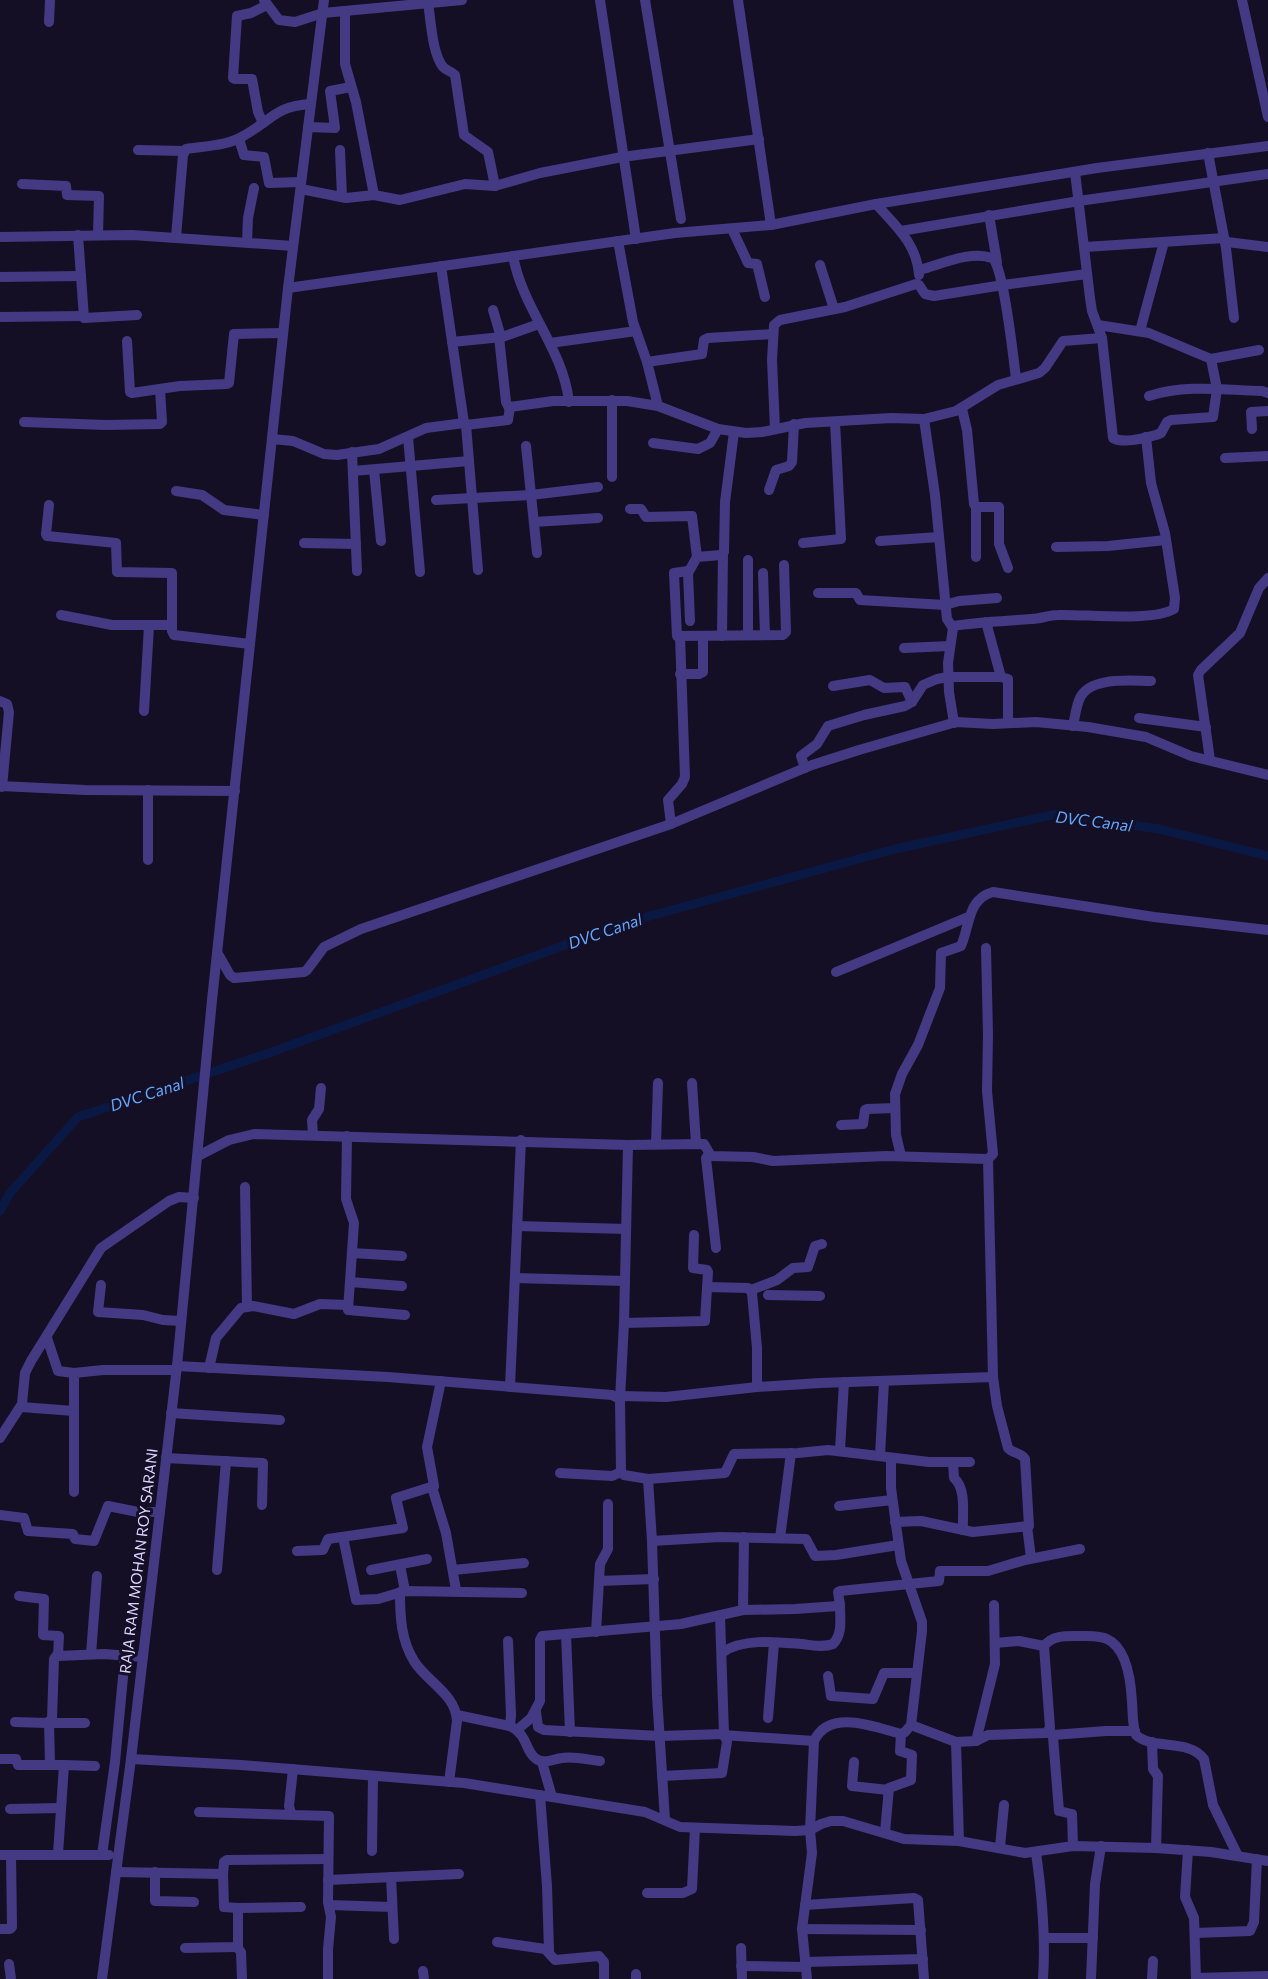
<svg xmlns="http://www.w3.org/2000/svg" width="1268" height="1979" viewBox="0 0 1268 1979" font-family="Commissioner,sans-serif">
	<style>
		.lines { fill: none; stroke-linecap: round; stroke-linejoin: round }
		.canal { stroke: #0a1943; stroke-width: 9 }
		.minor { stroke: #443a84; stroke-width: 10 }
		.labels { text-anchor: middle; stroke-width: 6; stroke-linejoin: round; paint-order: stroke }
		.street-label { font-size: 15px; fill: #dcd3ff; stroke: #150f25 }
		.water-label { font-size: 16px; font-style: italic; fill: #61a7ff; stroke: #150f25 }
	</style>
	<rect width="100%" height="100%" fill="#150f25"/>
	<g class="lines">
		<path class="canal" d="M0,1211L10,1193L78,1117L272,1052L628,922L895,849L1057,814L1159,829L1268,856"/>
		<g class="minor">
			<path d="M264,0L279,20L295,22L323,13L462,0"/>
			<path d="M600,0L636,239"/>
			<path d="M645,0L681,219"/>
			<path d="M738,0L771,225"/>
			<path d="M1242,0L1268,117"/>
			<path d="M428,3C431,21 432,53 443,67C446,70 452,72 455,75L464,135L488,152L495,186"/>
			<path d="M345,11V64L356,102L374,195"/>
			<path d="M49,22L50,0"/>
			<path d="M263,123L258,112L252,79H235L233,78L237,16L251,13L267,5"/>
			<path d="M308,127L335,128L330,91L351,87"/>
			<path d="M239,139L244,155L264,157L269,183L301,182"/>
			<path d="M138,150L184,151"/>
			<path d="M340,150L342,197"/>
			<path d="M1208,153L1226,248L1234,318"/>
			<path d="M1075,172L1090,298L1092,311L1102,338L1113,438C1124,444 1144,438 1156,435L1161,433L1167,422L1171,420L1213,417L1217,389L1211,359L1149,333L1098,325"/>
			<path d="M22,184L66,186L67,195L99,196L98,235"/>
			<path d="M301,189L346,198L374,195L400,200L465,184L495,186L540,173L622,157L759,139"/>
			<path d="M876,204C896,226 917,244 919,275"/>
			<path d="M989,215L997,262"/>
			<path d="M732,229L748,263L757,264L765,297"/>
			<path d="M901,231L1079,201L1268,174"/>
			<path d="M78,235L84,318L137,315"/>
			<path d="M0,237L132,235L293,246"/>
			<path d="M176,237L183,155L186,149C206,146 228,146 245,135C273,119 276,106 311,104"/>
			<path d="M618,241L633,322L647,362L658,406"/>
			<path d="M247,242L248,218L254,188"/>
			<path d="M1085,247L1224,238L1227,242L1268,247"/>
			<path d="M513,256C523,310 563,348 569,402"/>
			<path d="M820,265L834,309"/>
			<path d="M441,266L464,423L466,425L508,420L510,407L553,401H627L658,406L718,429L746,433L762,432L805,423L891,418L924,419L956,411L998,385L1039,373L1045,368L1063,341L1102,338"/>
			<path d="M919,270C940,265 970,250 992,258C1003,262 1014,362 1016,379"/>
			<path d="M0,277L81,276"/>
			<path d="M288,288L675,233L771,225L876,204L1097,168L1268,146"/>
			<path d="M493,310L501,337"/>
			<path d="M0,317L83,316"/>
			<path d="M1140,331L1164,242"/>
			<path d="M499,337L506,402L509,408"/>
			<path d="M127,341L130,392L132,393L180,386L227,384L229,383L234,334L283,333"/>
			<path d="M452,342L502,337L539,324"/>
			<path d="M550,343L636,331"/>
			<path d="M1211,359L1259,350"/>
			<path d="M647,362L702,354L704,340L708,338L773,334"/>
			<path d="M1149,396C1186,384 1224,390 1262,391L1268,393"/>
			<path d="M612,400V477"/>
			<path d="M962,409L967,430L974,504L976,507H999V544L1008,568"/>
			<path d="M924,419L935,495L947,619L953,628L948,663L949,692L954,723"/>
			<path d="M24,422L106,425L160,424L162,422L160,389"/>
			<path d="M466,425L478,570"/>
			<path d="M775,429L772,360L774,325L780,320L845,307L916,284L919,285L925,294L934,296L1003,285L1087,274"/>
			<path d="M1252,429L1251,412L1268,411"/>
			<path d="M408,437L420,572"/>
			<path d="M272,439L293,441L324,454L337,455L379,449L426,428L464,423"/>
			<path d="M653,443L698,449L710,443L718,429"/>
			<path d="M526,446L537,553"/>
			<path d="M352,452L357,571"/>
			<path d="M1225,458L1268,456"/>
			<path d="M374,470L381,541"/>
			<path d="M353,471L469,461"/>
			<path d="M769,490L776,470L789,466L792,462L794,424"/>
			<path d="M176,491L202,495L224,510L264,515"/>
			<path d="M436,500L531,495L598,487"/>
			<path d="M49,505L46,534L47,536L116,543L117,572L172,573V631L174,635L250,644"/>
			<path d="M976,507V557"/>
			<path d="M630,509H641L646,517L692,516L697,557"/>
			<path d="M534,522L598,518"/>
			<path d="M880,541L939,537"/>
			<path d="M304,543L356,544"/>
			<path d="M803,543L841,539L835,422"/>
			<path d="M1056,547L1108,546L1166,540"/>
			<path d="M748,560V635"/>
			<path d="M688,571L674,573L677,636L783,635L786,632L784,565"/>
			<path d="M763,573L765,635"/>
			<path d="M818,593H856L860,600L945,605L959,601L997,598"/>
			<path d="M61,615L112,625H172"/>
			<path d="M690,621L688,573L697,557L721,555L724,552L725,502L734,432"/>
			<path d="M986,622L1001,677L1008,679V723"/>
			<path d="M952,626C978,622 1005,621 1031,619C1040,619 1049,615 1058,615C1085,614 1152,622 1174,609L1175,598L1165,533L1151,483L1146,437"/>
			<path d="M722,636L723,553"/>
			<path d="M904,648L950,646"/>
			<path d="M680,674H699L703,672V636"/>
			<path d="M833,686L870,680L884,688L905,687L912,702"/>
			<path d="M0,701L7,704L9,712L2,787"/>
			<path d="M144,711L149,626"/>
			<path d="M1139,718L1206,727"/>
			<path d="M1073,726C1075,717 1076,706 1080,698C1090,676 1132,681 1151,681"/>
			<path d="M1210,760L1198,675L1201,670L1240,633L1259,588L1268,578"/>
			<path d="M805,768L801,756L817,744L828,726L864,715L905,706L912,702L923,685L937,679L948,677H1001"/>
			<path d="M0,786L85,790L235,791"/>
			<path d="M148,790V860"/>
			<path d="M671,824L668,800L682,784L685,777L680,636"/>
			<path d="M986,948L988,1034L987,1091L993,1154L988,1159"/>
			<path d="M218,954L230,975L234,978L304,972L307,970L324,947L361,929L671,824L812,765L859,750L956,722L993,724L1036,722L1088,727L1146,737L1191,756L1268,775"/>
			<path d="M836,972L968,917"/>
			<path d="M692,1083L696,1144"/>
			<path d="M841,1125L863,1124L865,1110L867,1109L895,1108"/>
			<path d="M313,1135L312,1120L319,1109L321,1088"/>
			<path d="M347,1136L346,1199L354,1223L348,1310L405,1315"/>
			<path d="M656,1144L658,1083"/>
			<path d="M709,1154L706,1158L716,1248"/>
			<path d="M198,1156L229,1140L254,1134L628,1145L702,1144H704L711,1156L753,1157L773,1161L886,1156L988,1159L993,1377L820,1383L757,1387L666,1397L620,1396"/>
			<path d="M901,1156L896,1135L895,1094L902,1074L918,1045L940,988L941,953L961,946C970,926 967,899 993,892L1154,917L1268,930"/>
			<path d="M245,1187L247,1306"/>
			<path d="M517,1226L626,1229"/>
			<path d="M352,1253L402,1256"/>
			<path d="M515,1278L625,1281"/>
			<path d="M350,1282L402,1286"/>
			<path d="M101,1285L98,1312L143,1315L163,1320L181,1321"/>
			<path d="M707,1287L748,1288L752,1293L757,1348V1387"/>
			<path d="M751,1290L777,1280L793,1268L808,1267L815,1246L822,1244"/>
			<path d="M768,1295L820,1296"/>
			<path d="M624,1323L705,1321L708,1272L707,1270L693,1268L694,1235"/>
			<path d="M47,1338L58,1371L74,1373"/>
			<path d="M177,1366L388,1377L612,1395L620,1399L621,1472L624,1475L648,1479L725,1473L734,1454L798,1453L828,1450L929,1462H970"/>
			<path d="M209,1368L216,1338L241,1308L253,1306L294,1314L320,1304L348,1305"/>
			<path d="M510,1387L521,1140"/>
			<path d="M620,1399L624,1323L628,1145"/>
			<path d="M21,1407L74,1411"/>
			<path d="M171,1413L280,1420"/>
			<path d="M0,1438L22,1404L25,1373L31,1361L101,1248L169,1201L179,1197L194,1198"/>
			<path d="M840,1450L844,1382"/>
			<path d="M880,1456L884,1381"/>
			<path d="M166,1458L263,1463L262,1505"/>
			<path d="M891,1458V1488L901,1561L922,1622V1631L911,1725L956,1742L976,1741L988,1735L1046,1733L1050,1728L1044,1646C1053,1635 1066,1636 1079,1636C1088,1636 1099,1635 1107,1639C1127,1648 1131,1683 1132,1702C1133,1713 1132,1725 1136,1735C1154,1751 1188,1738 1204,1759L1213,1805L1238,1856"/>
			<path d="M953,1463L954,1478C967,1489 962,1515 963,1530"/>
			<path d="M560,1473L612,1476L621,1472"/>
			<path d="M648,1479L652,1541L657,1696L665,1820"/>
			<path d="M432,1487L446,1533L456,1590"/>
			<path d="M74,1492V1373L103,1370H176"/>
			<path d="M839,1506L892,1500"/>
			<path d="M0,1515L24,1518L28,1531L73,1534L75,1539L94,1541L108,1506L138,1512H160"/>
			<path d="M895,1522L921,1521L973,1532L1029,1526L1025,1459C1021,1452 1013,1454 1008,1448L997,1406L993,1377"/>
			<path d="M1027,1526L1031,1558"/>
			<path d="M343,1537L356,1600L378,1599L405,1591L522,1593"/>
			<path d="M780,1538L791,1453"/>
			<path d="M652,1541L720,1537L806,1539L815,1556L836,1555L898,1545"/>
			<path d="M297,1551L323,1550L328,1539L403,1528L396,1498L434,1486L427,1447L441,1381"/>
			<path d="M400,1565L405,1591"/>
			<path d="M217,1570L226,1461"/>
			<path d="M371,1570L427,1559"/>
			<path d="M453,1570L524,1563"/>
			<path d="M599,1581L654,1579"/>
			<path d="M400,1592C400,1617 401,1640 414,1661C426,1681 456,1694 457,1721L449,1782"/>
			<path d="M19,1596L44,1599L43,1635L59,1636L58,1656L104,1654L143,1657"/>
			<path d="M743,1610L744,1537"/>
			<path d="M596,1632L600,1564L608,1549V1504"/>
			<path d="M566,1634L570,1732"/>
			<path d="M508,1641L511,1715L510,1726"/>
			<path d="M995,1643L1019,1641L1044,1646"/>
			<path d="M723,1652C744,1638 777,1642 801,1644C812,1645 823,1648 833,1644C843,1634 840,1618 840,1605"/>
			<path d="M91,1654L97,1576"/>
			<path d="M828,1676L831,1696L873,1699L884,1673H917"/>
			<path d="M536,1712L538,1727L544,1730L660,1736L724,1734L720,1616"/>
			<path d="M457,1715L510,1726C529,1736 524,1749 535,1758C543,1765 553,1759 562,1758C574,1756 588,1760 600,1761"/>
			<path d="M768,1718L774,1643"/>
			<path d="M15,1722L47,1723L52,1719L54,1659L57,1655"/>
			<path d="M47,1723H85"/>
			<path d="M49,1723L50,1764"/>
			<path d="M517,1730L531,1718L540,1701V1640L542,1636L681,1624L743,1610L795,1609L838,1606L840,1605L838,1592L840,1591L939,1581L940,1571H988L1025,1560L1080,1549"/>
			<path d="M1049,1731L1053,1737L1059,1811L1072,1814L1073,1846"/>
			<path d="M722,1735L814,1741"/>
			<path d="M1053,1735L1106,1731H1135"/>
			<path d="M976,1741L995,1664L994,1605"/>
			<path d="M956,1742L959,1841"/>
			<path d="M1152,1742L1153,1769L1158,1776L1156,1848"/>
			<path d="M0,1759H16L18,1765H64L58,1854"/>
			<path d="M131,1759L241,1765L464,1783L645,1812L680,1827L795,1831L810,1830L821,1824L831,1821H843L904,1839L959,1841L1025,1853L1073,1846L1156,1848L1211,1852L1268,1861"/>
			<path d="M542,1762L552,1797"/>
			<path d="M854,1762L852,1786L888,1790"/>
			<path d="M64,1765L95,1766"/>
			<path d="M293,1769L289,1806L291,1813L294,1815L329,1816L328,1902L331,1917L328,1949V1979"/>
			<path d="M662,1776L722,1773L727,1742L724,1733"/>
			<path d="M540,1795L547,1886L549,1951"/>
			<path d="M10,1809L60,1808"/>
			<path d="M199,1812L294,1815"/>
			<path d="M885,1832L889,1788L911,1780L912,1755L900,1751L901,1734"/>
			<path d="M1000,1847L1004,1805"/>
			<path d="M1188,1850L1185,1897L1194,1918L1196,1979"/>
			<path d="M372,1851L373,1776"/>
			<path d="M1036,1853C1042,1895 1046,1936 1043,1979"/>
			<path d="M0,1855H109"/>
			<path d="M102,1855L115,1762L125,1656"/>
			<path d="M116,1872L223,1874L224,1862L227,1860L328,1859"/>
			<path d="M155,1872V1901L194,1902"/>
			<path d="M391,1877L394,1939"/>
			<path d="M328,1880L459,1874"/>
			<path d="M647,1893H683L692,1889L695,1828"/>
			<path d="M329,1905L392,1907"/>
			<path d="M805,1905L914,1898L918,1900L924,1979"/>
			<path d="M237,1908L301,1907"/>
			<path d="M0,1929H10L12,1927L11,1855"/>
			<path d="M802,1929L921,1930"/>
			<path d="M1195,1933L1250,1931L1254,1922L1257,1859"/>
			<path d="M1045,1938H1093"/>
			<path d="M497,1942L545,1949L555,1960L599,1956L604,1962V1979"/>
			<path d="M237,1947L241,1952L242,1979"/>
			<path d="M185,1948L235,1947L238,1946V1908L224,1907L223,1874"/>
			<path d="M741,1948L742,1979"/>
			<path d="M805,1962L923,1959"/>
			<path d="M9,1964L11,1979"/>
			<path d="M741,1966L806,1967"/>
			<path d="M423,1971L424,1979"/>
			<path d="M636,1974V1979"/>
			<path d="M1196,1978L1268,1976"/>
			<path d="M102,1979L131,1759L177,1366L212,1000L288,288L324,0"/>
			<path d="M807,1979L802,1929L812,1853L810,1830L814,1741C829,1708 875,1727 901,1734L905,1732L911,1725"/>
			<path d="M1091,1979L1095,1884L1101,1846"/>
			<path d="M1152,1979L1153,1961"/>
		</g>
	</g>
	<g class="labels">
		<g class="street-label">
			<text transform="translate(139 1561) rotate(-83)" y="5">RAJA RAM MOHAN ROY SARANI</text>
		</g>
		<g class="water-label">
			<text transform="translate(1094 821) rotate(7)" y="6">DVC Canal</text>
			<text transform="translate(605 931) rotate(-19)" y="6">DVC Canal</text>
			<text transform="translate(147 1094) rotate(-18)" y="6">DVC Canal</text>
		</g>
	</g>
</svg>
